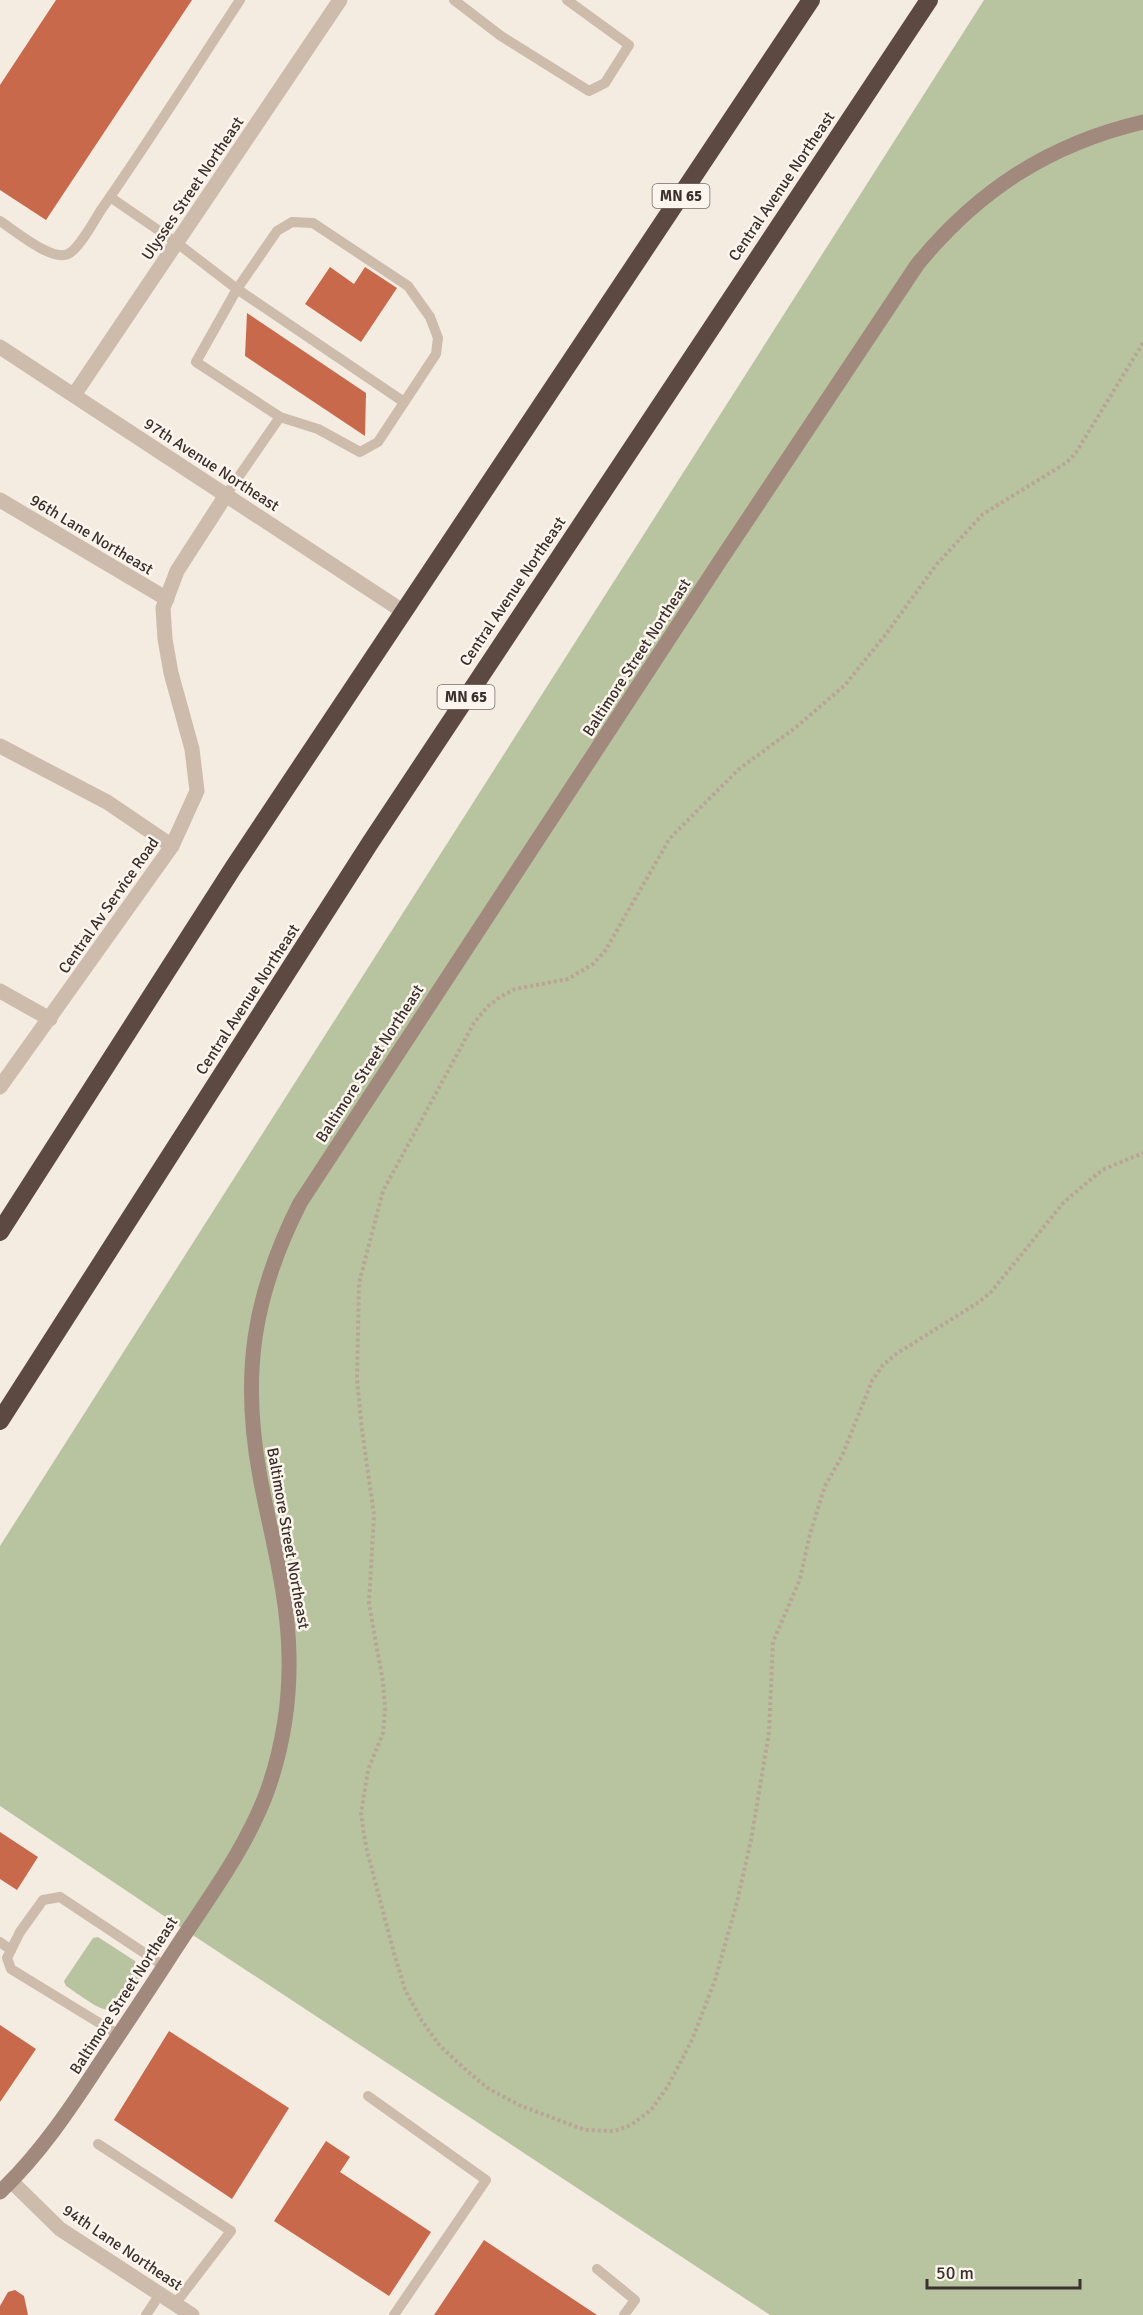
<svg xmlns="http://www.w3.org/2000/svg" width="1143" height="2315" viewBox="0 0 1143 2315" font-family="Signika,sans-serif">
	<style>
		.green { fill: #b8c4a0 }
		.building { fill: #c8694b }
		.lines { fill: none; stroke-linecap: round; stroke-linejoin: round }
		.path { stroke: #b9a596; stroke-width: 4; stroke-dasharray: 3 3; stroke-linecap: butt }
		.lane { stroke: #cdbbac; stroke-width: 10 }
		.street { stroke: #cdbbac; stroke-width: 15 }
		.secondary { stroke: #a18a7d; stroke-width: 15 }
		.highway { stroke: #5c4a42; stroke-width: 18 }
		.labels { text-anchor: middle; stroke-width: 5; stroke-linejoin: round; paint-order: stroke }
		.shield { fill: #fbf5ee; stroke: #756b66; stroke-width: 1.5 }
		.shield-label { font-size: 15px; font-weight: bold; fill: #3b302b }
		.street-label { font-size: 16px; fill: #3b302b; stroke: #fbf5ee }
	</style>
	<rect width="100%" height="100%" fill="#f4ebe1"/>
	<g class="green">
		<path d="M984,0H1143V2315H770L176,1924L0,1806V1546Z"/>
		<path d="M98,1937L135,1961L141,1978C110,2023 108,2014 66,1986L64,1981L93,1938Z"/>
	</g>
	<g class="building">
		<path d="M56,0H192L46,220L0,190V85Z"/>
		<path d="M330,267L354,284L365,267L397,288L361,342L305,304Z"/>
		<path d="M247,313L366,393L365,436L245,356Z"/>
		<path d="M0,1832L38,1857L17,1890L0,1879Z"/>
		<path d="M0,2025L36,2049L0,2102Z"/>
		<path d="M169,2031L289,2108L232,2199L114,2120Z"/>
		<path d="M326,2141L350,2157L340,2172L431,2232L389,2296L274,2221Z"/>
		<path d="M484,2240L597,2315H434Z"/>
		<path d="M15,2290L24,2296L28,2315H0V2306L8,2292Z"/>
	</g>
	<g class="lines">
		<path class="path" d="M1143,343L1075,454L1066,463L983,514L936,565L886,634L845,685L795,728L739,769L670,838L605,951L593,964L568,979L515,989L500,997L487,1007L474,1023L383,1191L359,1283L357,1379L362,1430L374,1515L369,1604L383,1682L385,1708L383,1733L368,1770L361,1814L366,1847L394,1953L405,1990L422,2021L440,2046L467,2071L489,2089L519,2105L585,2130L615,2131L631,2125L651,2110L668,2086L692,2040L715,1980L737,1902L751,1840L769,1732L773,1642L800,1579L810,1534L825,1486L842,1456L872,1381L883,1365L896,1354L979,1302L991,1292L1064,1202L1102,1170L1143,1153"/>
		<g class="lane">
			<path d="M454,0L501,36L589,91L605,83L629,45L567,0"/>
			<path d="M110,197L177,243L237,289L196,362L280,417L226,495"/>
			<path d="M0,221C14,230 52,262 68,254C79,249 94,221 101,210C149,141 194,70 240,0"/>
			<path d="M280,417L318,429L360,452L378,442L436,354L438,338L430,317L408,286L313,223L292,222L277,231L237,289L404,402"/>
			<path d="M0,1942L11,1950"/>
			<path d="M119,2035L11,1969L7,1958L20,1932L43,1900L60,1897L164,1966"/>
			<path d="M368,2096L486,2180L394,2315"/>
			<path d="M98,2144L231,2231L175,2304"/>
			<path d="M597,2269L635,2300L624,2315"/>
			<path d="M146,2315L160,2294"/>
		</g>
		<g class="street">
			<path d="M0,347L404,612"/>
			<path d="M74,395L340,0"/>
			<path d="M0,500L167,599"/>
			<path d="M0,746L107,802L172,846"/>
			<path d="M0,991L50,1019"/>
			<path d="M0,1087L172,846L197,791L192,749L171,673L165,639L163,608L177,571L226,495"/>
			<path d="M11,2181L60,2229L192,2315"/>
		</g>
		<path class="secondary" d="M0,2192C40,2154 70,2109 100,2063C124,2027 149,1990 172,1954C206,1901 247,1848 268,1789C283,1746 290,1699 289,1655C288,1594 271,1536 260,1477C241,1374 253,1296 300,1203L718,564L917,265C977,191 1049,144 1143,122"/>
		<g class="highway">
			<path d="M0,1232L233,868L811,0"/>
			<path d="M0,1421L370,843L929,0"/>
		</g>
	</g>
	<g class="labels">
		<g class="shield">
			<rect x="652.5" y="184" width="57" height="24" rx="4.5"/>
			<rect x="437.5" y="685" width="57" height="24" rx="4.5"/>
		</g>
		<g class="shield-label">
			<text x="681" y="201">MN 65</text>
			<text x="466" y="702">MN 65</text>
		</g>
		<g class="street-label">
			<text transform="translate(781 186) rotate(-56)" y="6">Central Avenue Northeast</text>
			<text transform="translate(192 188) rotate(-56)" y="6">Ulysses Street Northeast</text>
			<text transform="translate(212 464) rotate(33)" y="6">97th Avenue Northeast</text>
			<text transform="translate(92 534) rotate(31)" y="6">96th Lane Northeast</text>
			<text transform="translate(512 591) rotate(-56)" y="6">Central Avenue Northeast</text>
			<text transform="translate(636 657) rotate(-57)" y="6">Baltimore Street Northeast</text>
			<text transform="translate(108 905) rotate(-55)" y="6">Central Av Service Road</text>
			<text transform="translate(247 999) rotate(-57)" y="6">Central Avenue Northeast</text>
			<text transform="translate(369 1063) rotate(-57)" y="6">Baltimore Street Northeast</text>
			<text transform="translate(289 1538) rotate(80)" y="6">Baltimore Street Northeast</text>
			<text transform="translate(123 1995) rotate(-57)" y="6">Baltimore Street Northeast</text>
			<text transform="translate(123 2247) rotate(34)" y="6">94th Lane Northeast</text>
		</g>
	</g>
	<path d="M927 2279v9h153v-9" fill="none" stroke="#3b302b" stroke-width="3"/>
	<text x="936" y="2279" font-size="18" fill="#3b302b" stroke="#fbf5ee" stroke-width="4.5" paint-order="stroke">50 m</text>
</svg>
